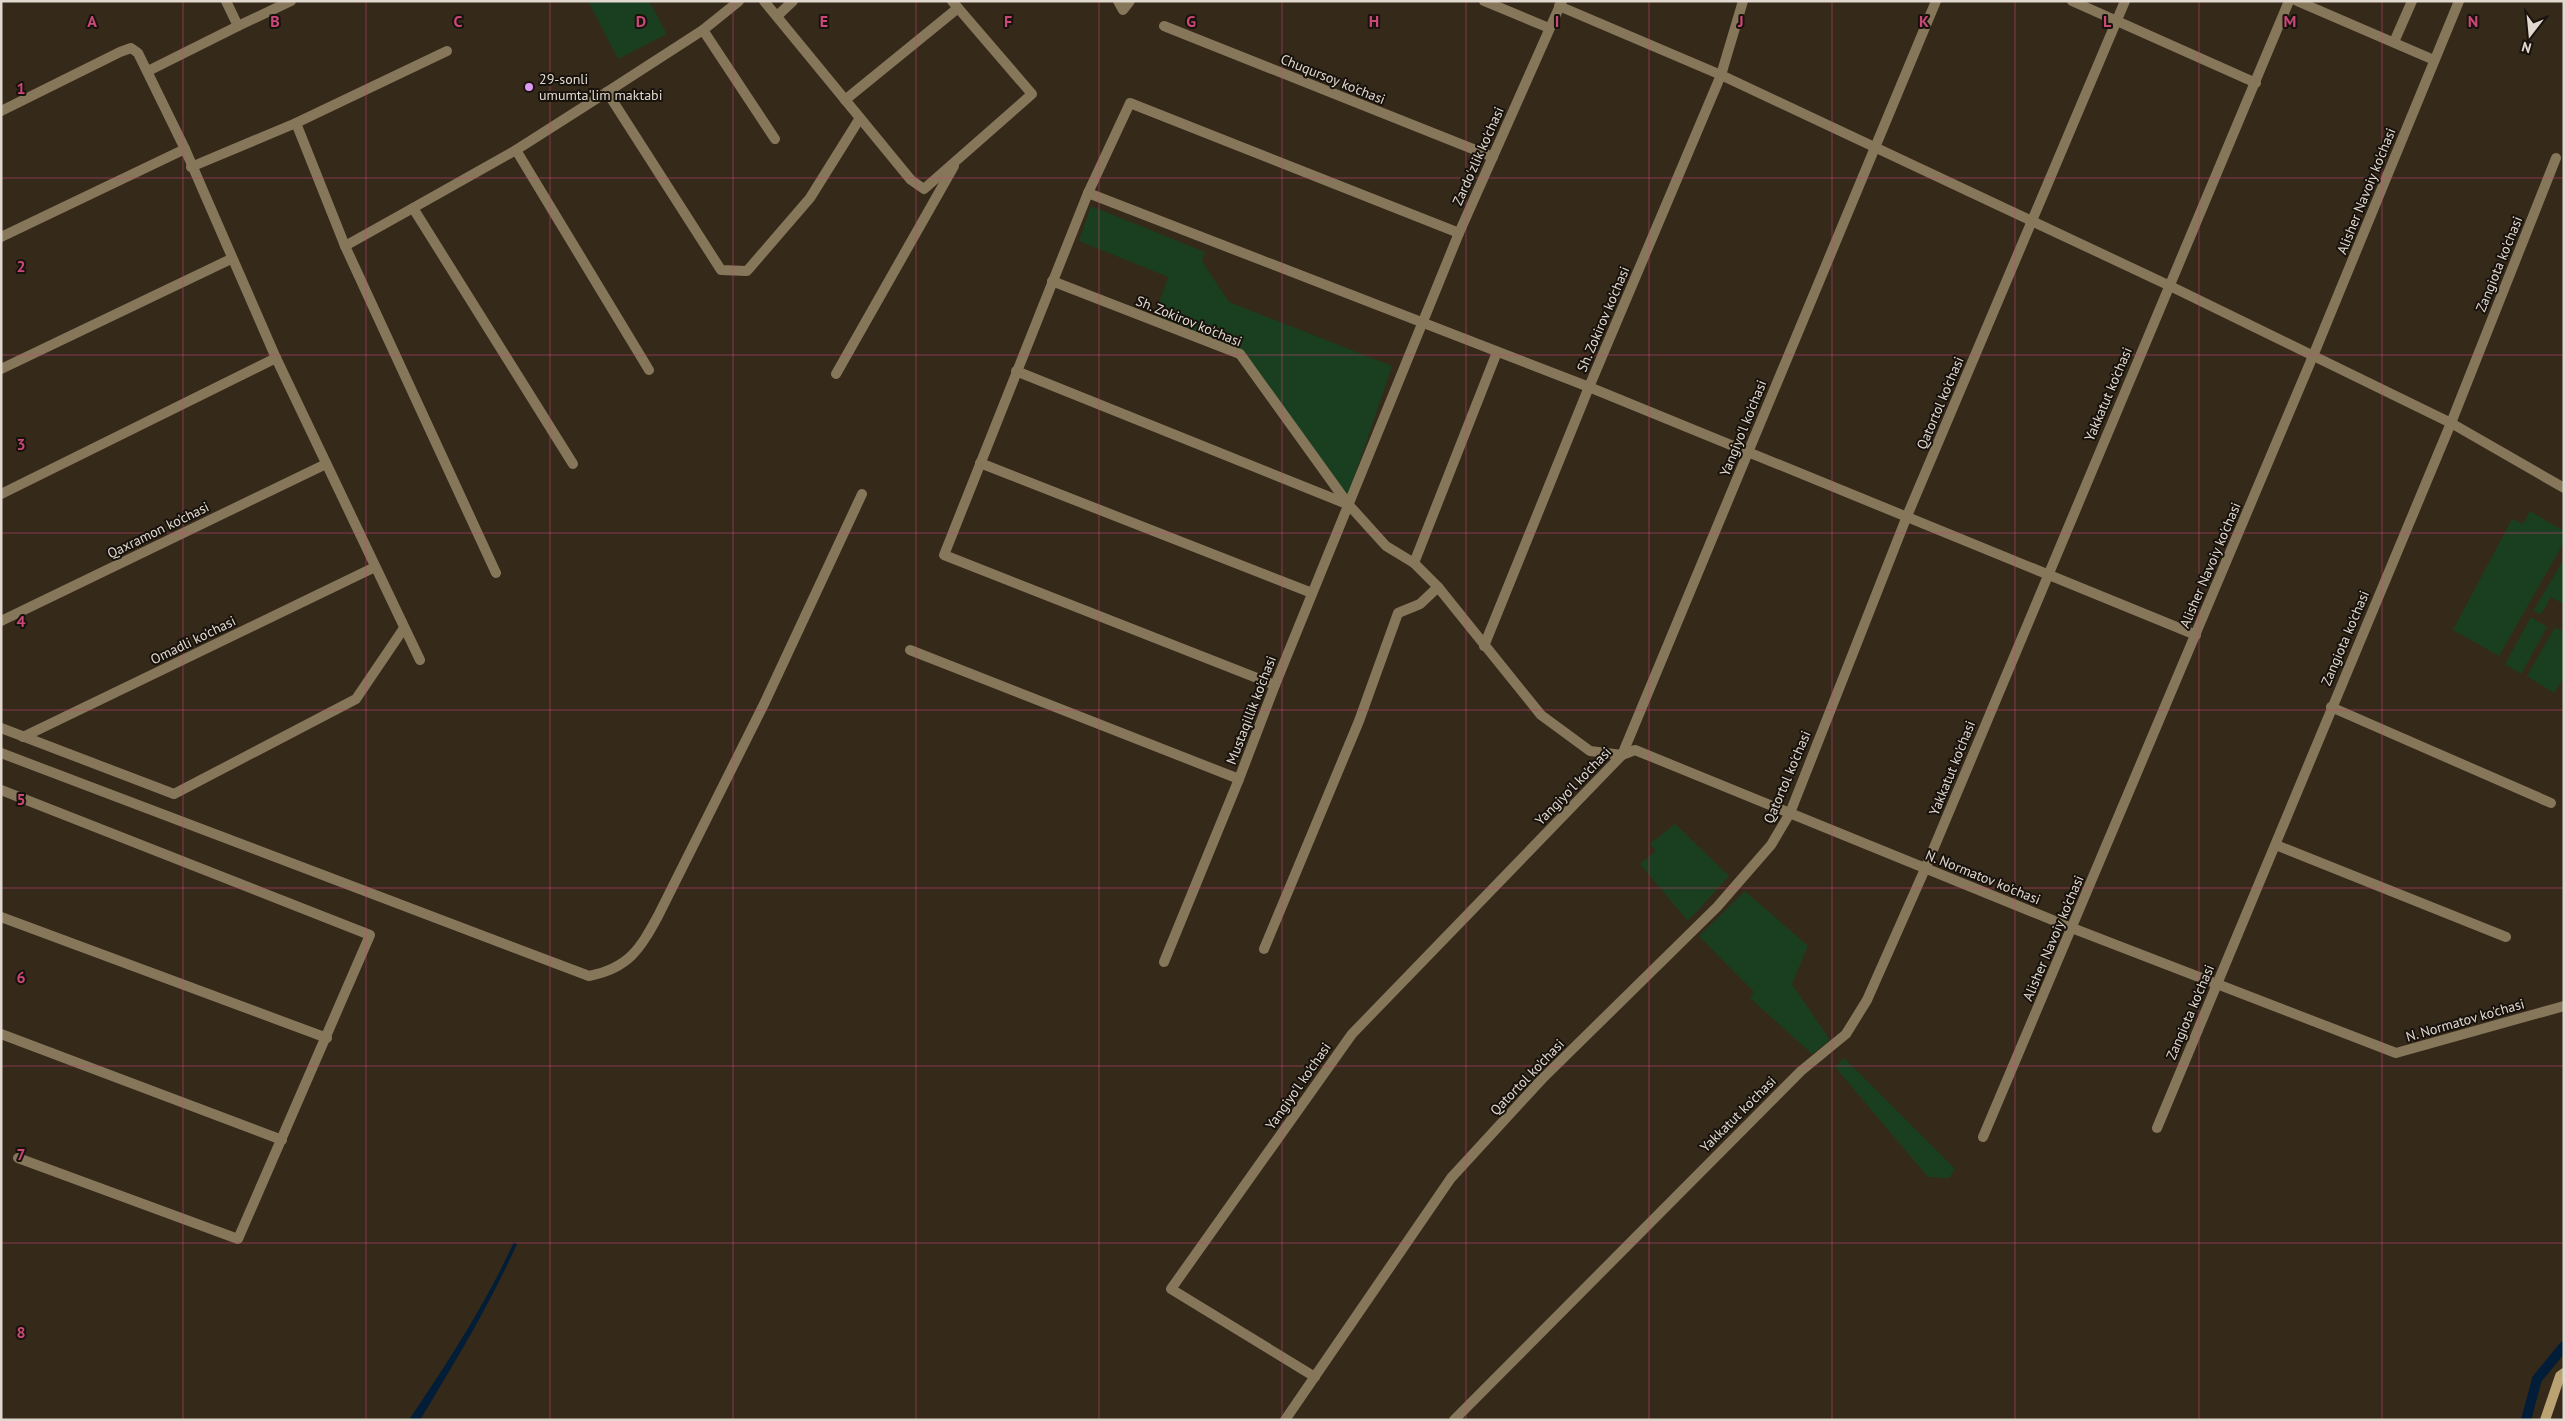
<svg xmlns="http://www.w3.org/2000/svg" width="2565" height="1421" viewBox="0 0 2565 1421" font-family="'PT Sans',sans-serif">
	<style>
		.green { fill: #1a3f20 }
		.water { fill: #021d37 }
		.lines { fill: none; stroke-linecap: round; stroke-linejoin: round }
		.canal { stroke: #021d37; stroke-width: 10 }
		.street { stroke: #86775a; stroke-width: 10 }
		.secondary { stroke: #baa273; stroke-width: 10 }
		.grid { fill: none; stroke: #ca4878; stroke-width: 1; stroke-opacity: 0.55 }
		.poi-dot { fill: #dd99f4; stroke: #18120c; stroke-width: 2 }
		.labels { text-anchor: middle; stroke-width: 4; stroke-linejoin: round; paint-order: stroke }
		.poi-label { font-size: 14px; fill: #e1d9d0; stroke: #18120c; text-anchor: start }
		.street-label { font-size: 14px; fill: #e1d9d0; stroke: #18120c }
		.grid-label { font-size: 16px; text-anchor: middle; font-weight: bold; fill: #ca4878; stroke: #18120c; stroke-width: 4; stroke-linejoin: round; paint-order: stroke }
	</style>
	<rect width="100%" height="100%" fill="#35291a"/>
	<g class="green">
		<path d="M588,1H649L667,34L618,59Z"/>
		<path d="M1091,206L1205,252L1202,261L1229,302L1392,366L1348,496L1242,350L1155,315L1168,277L1079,241Z"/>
		<path d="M2530,511L2564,531V542L2499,656L2453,630L2512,519L2523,524Z"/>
		<path d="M2564,559V604L2551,597L2541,614L2533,611Z"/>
		<path d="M2531,617L2547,627L2521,674L2505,664Z"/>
		<path d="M2555,627L2564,632V677L2554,693L2527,676Z"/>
		<path d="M1675,824L1729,876L1688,921L1640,864L1656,851L1650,844Z"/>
		<path d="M1745,891L1808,946L1792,984L1830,1040L1812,1054L1750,998L1754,992L1699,936Z"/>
		<path d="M1844,1058L1955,1169L1949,1178L1928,1177L1835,1067Z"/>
	</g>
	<path class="water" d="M514,1242L517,1244C489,1306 455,1362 420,1420H409C448,1362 485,1305 514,1242Z"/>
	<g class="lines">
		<path class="canal" d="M2526,1420L2537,1379L2564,1346"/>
		<g class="street">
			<path d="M226,1L238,26L291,1"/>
			<path d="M764,1L911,180L924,189L1032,94L952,1"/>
			<path d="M1118,1L1123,10L1130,1"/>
			<path d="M1484,1L1549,28"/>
			<path d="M2072,1L2256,83"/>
			<path d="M2297,1L2434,60"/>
			<path d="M1559,6L1721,75L2168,285L2451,423L2564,488"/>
			<path d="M777,16L793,1"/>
			<path d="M1164,26L1493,157"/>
			<path d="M703,30L739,1"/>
			<path d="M2394,42L2412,1"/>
			<path d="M148,71L238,26"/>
			<path d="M845,100L958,8"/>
			<path d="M1,111L120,52L131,48L138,53L185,149L276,358L420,660"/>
			<path d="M296,123L447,51"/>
			<path d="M775,139L703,30L607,92L721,270L747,271L810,198L860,118"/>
			<path d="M516,150L649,370"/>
			<path d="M191,167L296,123L345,246L496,573"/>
			<path d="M1088,193L1589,387L2196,635"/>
			<path d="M413,208L516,150L607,92"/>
			<path d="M1,237L185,149"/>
			<path d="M345,246L413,208L573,464"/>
			<path d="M1052,281L1240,354L1348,504L1386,546L1414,563L1438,587L1541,715L1590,751L1622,755L1635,750L2072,928L2396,1053L2564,1006"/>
			<path d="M1,369L231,259"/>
			<path d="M1016,371L1347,504"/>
			<path d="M836,374L954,166"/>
			<path d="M980,463L1312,593"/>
			<path d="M1,494L276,358"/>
			<path d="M1414,563L1497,352"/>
			<path d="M1,621L326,464"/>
			<path d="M1484,646L1589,387L1721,75L1743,1"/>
			<path d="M910,650L1239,779L1275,685L1459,233L1562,1"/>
			<path d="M1275,685L944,555L1088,193L1130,103L1459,233"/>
			<path d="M2331,707L2551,803"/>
			<path d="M1,728L174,794L356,699L404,628"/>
			<path d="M23,737L375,567"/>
			<path d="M1,753L589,976C629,968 640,949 658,916L765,702L862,494"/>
			<path d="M1,790L370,935L238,1239L18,1158"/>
			<path d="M2276,845L2506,937"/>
			<path d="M1,917L327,1038"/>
			<path d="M1264,949L1359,721L1398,613L1420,604L1438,587"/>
			<path d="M1164,962L1239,779"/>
			<path d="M1,1034L282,1140"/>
			<path d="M2157,1128L2451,423L2556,158"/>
			<path d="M1983,1137L2313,356L2459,1"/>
			<path d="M1315,1377L1171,1289L1352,1034L1622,755L1936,1"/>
			<path d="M1285,1420L1451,1178L1542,1079L1717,907L1771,845L1790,813L1907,516L2125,1"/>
			<path d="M1454,1420L1801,1071L1846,1034L1867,1000L1925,869L2289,1"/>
		</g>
		<path class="secondary" d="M2545,1420L2560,1376L2564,1373"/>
	</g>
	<path class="grid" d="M183,1V1420M366,1V1420M550,1V1420M733,1V1420M916,1V1420M1099,1V1420M1282,1V1420M1466,1V1420M1649,1V1420M1832,1V1420M2015,1V1420M2199,1V1420M2382,1V1420M1,178H2564M1,355H2564M1,533H2564M1,710H2564M1,888H2564M1,1066H2564M1,1243H2564"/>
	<circle class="poi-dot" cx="529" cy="87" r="5"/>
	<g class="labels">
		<g class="poi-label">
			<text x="539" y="84">29-sonli<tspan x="539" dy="16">umumta'lim maktabi</tspan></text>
		</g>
		<g class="street-label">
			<text transform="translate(1333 79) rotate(22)" y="5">Chuqursoy ko'chasi</text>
			<text transform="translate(1478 156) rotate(-66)" y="5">Zardo'zlik ko'chasi</text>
			<text transform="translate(2366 191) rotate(-68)" y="5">Alisher Navoiy ko'chasi</text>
			<text transform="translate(2499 264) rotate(-68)" y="5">Zangiota ko'chasi</text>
			<text transform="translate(1603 319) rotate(-67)" y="5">Sh. Zokirov ko'chasi</text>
			<text transform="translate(1189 321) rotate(22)" y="5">Sh. Zokirov ko'chasi</text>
			<text transform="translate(2108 394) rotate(-67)" y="5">Yakkatut ko'chasi</text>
			<text transform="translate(1940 403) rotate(-67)" y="5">Qatortol ko'chasi</text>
			<text transform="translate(1743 428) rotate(-68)" y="5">Yangiyo'l ko'chasi</text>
			<text transform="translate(158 530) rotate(-26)" y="5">Qaxramon ko'chasi</text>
			<text transform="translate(2210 565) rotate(-67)" y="5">Alisher Navoiy ko'chasi</text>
			<text transform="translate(2345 638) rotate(-67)" y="5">Zangiota ko'chasi</text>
			<text transform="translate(193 640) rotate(-26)" y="5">Omadli ko'chasi</text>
			<text transform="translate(1251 710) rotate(-69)" y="5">Mustaqillik ko'chasi</text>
			<text transform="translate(1952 768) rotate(-68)" y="5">Yakkatut ko'chasi</text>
			<text transform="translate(1787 777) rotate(-67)" y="5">Qatortol ko'chasi</text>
			<text transform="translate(1573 786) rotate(-46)" y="5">Yangiyo'l ko'chasi</text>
			<text transform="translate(1983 877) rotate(22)" y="5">N. Normatov ko'chasi</text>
			<text transform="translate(2053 938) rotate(-67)" y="5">Alisher Navoiy ko'chasi</text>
			<text transform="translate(2190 1012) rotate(-67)" y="5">Zangiota ko'chasi</text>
			<text transform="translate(2465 1020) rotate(-16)" y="5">N. Normatov ko'chasi</text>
			<text transform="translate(1527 1077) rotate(-46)" y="5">Qatortol ko'chasi</text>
			<text transform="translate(1298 1086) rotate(-55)" y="5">Yangiyo'l ko'chasi</text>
			<text transform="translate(1738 1114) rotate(-45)" y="5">Yakkatut ko'chasi</text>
		</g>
	</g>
	<g class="grid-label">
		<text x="92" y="27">A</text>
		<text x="275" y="27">B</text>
		<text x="458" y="27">C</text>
		<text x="641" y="27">D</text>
		<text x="824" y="27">E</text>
		<text x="1008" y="27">F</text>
		<text x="1191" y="27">G</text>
		<text x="1374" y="27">H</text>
		<text x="1557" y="27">I</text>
		<text x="1741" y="27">J</text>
		<text x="1924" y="27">K</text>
		<text x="2107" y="27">L</text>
		<text x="2290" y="27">M</text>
		<text x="2473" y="27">N</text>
		<text x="21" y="94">1</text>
		<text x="21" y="272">2</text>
		<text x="21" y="450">3</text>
		<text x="21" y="627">4</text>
		<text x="21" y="805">5</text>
		<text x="21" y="983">6</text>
		<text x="21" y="1160">7</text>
		<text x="21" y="1338">8</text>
	</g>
	<rect width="2565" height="1421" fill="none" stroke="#e1d9d0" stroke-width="5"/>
	<g transform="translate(2530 35) rotate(196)" stroke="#18120c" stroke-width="4" paint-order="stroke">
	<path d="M0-4L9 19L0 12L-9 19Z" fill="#e1d9d0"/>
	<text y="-8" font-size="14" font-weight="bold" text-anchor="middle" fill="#e1d9d0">N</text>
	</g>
</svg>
